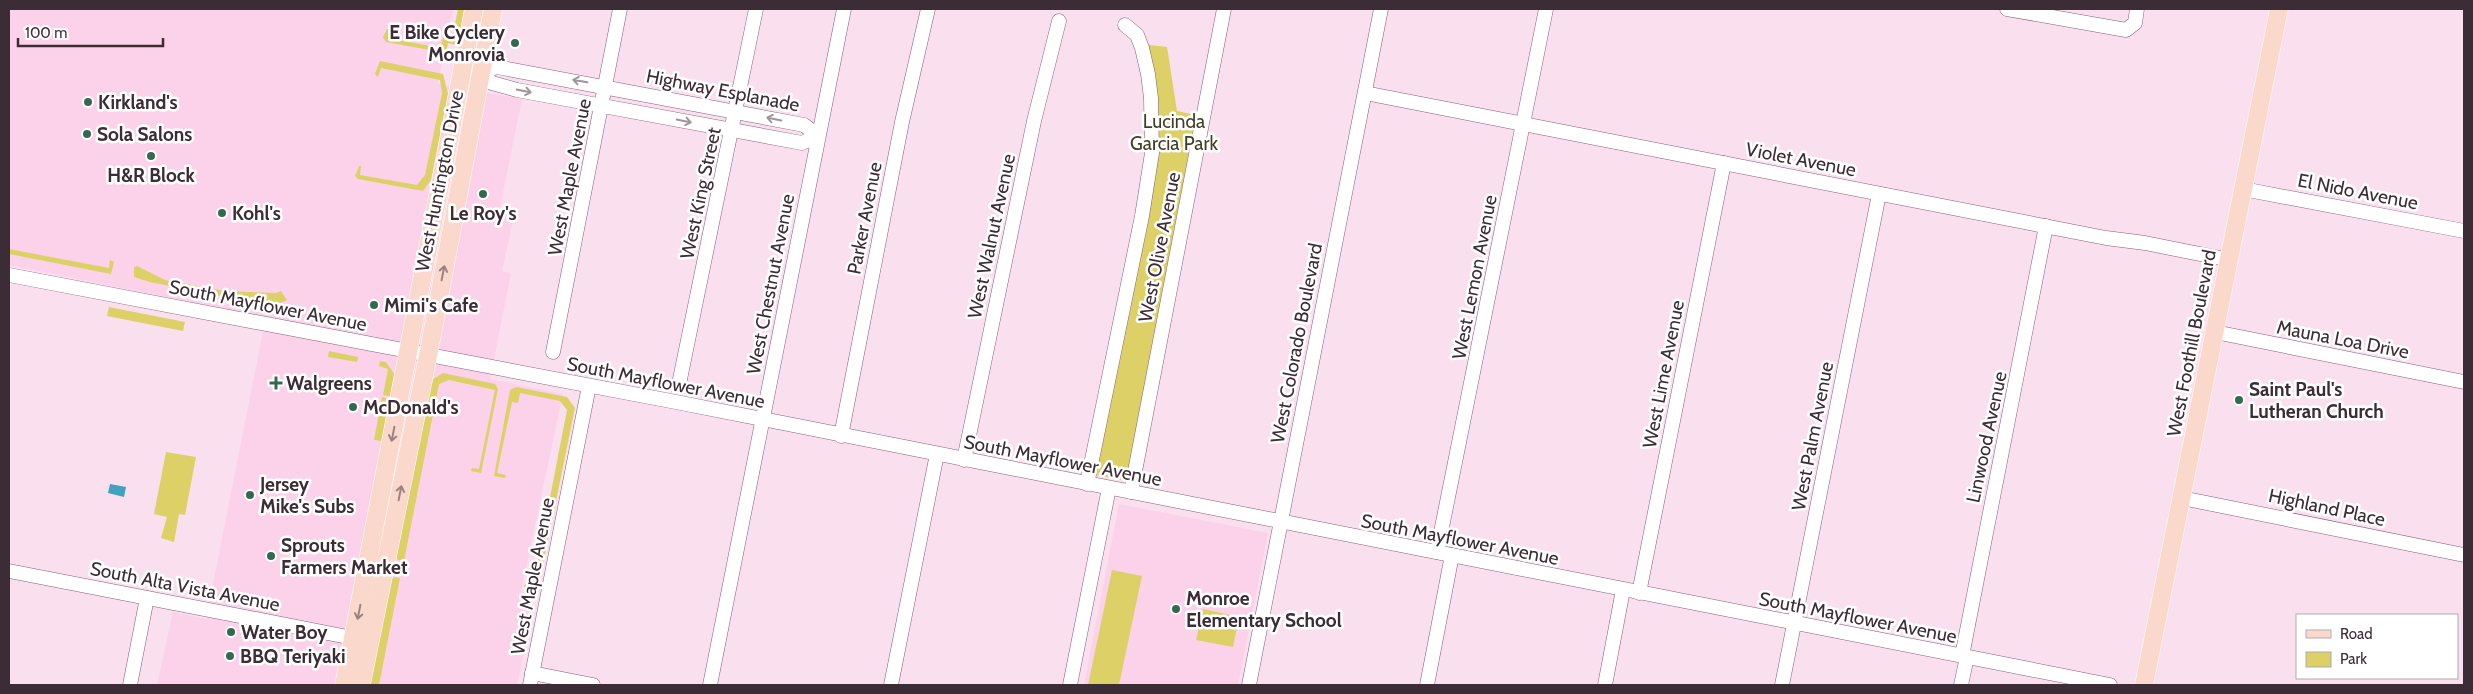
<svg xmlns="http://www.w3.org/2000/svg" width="2473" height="694" viewBox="0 0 2473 694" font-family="Cabin,sans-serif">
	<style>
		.built { fill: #fbd2ea }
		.green { fill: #ddd066 }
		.water { fill: #3fa2c1 }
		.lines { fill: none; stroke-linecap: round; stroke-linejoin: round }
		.minor-casing { stroke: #865f77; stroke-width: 15 }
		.major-casing { stroke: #fff; stroke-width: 19 }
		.minor { stroke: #fff; stroke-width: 14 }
		.major { stroke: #fad9cc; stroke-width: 18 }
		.oneway { stroke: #9e969a }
		.oneway2 { stroke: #9b8281 }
		.poi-dot { fill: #326950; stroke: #fff; stroke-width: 2 }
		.labels { text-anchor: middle; stroke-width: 5; stroke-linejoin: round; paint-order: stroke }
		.poi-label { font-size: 19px; font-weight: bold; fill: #3c2c36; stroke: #fff; text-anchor: start }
		.street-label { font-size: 19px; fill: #3c2c36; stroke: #fff }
		.park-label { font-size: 19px; fill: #413e25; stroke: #fff }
	</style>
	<rect width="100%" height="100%" fill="#fadfee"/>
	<g class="built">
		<path d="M9,9H453L438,84L522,99L499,212L514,216L502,271L511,273L490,379L563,394L521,591L535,593L517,685H157L173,612L206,619L266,317L9,265Z"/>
		<path d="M1119,504L1268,533L1238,685H1084Z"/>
	</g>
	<g class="green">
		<path d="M458,9H464L458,43L456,45L448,43L446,53L386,42L383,37L387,29H389L388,38L441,48L443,37L452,39Z"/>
		<path d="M1142,44L1167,47L1177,111L1196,115L1126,481L1095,475L1150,183Z"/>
		<path d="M380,61L443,74L448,94L431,180L423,191L358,179L355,176L359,166H361L360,175L417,185L425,175L442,93L440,80L381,68L378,77L375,74Z"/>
		<path d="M9,249L109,268L110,260L114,262L111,274L9,254Z"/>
		<path d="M137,266L165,280L224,291L276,293L281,291L287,300L273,306L150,282L134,277V267Z"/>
		<path d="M109,307L185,322L183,331L107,316Z"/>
		<path d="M329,351L358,357L357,362L328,357Z"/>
		<path d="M380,361L386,362L395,375L390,396L383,395L388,369L379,366Z"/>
		<path d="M443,373L495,384L498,389L481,473L471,471L472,468L479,469L495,390L449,380L439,384L404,561L398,560L396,558L430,381Z"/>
		<path d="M516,387L567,397L575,408L538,589L524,587L525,584L533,585L567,410L560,401L520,393L518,403L512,402L497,473L506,475L505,478L494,476L510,390Z"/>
		<path d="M382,397L390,399L382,441L374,440Z"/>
		<path d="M166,452L196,457L185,515L179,514L174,542L161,538L167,517L154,514Z"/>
		<path d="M1112,570L1142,576L1119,685H1088Z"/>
		<path d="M394,577L400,578L379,685H370L392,579Z"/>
		<path d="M1203,609L1239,617L1233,647L1196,640Z"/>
	</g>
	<path class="water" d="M110,484L126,487L124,497L108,493Z"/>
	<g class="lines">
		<defs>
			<g id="minor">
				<path d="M2007,9L2126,30L2135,23L2137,9"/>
				<path d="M462,69L480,73L492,83L517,90L802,143L818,136L804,125L497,67L480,73"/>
				<path d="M1365,93L2106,238L2145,243L2230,260"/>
				<path d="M2243,189L2464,231"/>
				<path d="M9,275L676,402L2110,685"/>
				<path d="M2215,332L2464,382"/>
				<path d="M553,352L620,9"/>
				<path d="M679,384L756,9"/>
				<path d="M841,436L902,122L928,9"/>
				<path d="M964,460L1034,121L1059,21"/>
				<path d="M1087,484L1142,216L1152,153L1151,98L1148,74L1142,48L1137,35L1125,25"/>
				<path d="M1131,492L1224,9"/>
				<path d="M2182,498L2464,555"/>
				<path d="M1437,552L1546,9"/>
				<path d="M9,571L353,638"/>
				<path d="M1639,593L1724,163"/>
				<path d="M1962,656L2046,226"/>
				<path d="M532,673L593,685"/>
				<path d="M130,685L147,598"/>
				<path d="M530,685L589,386"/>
				<path d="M710,685L844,9"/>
				<path d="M891,685L937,454"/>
				<path d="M1070,685L1109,488"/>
				<path d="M1249,685L1381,9"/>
				<path d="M1427,685L1452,555"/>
				<path d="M1605,685L1623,590"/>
				<path d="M1782,685L1879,194"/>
				<path d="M1961,685L1967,657"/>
			</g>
			<g id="major">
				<path d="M344,685L474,9"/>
				<path d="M361,685L428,356L493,9"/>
				<path d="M2144,685L2279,9"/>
			</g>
		</defs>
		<use href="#minor" class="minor-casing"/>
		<use href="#major" class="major-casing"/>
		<use href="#minor" class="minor"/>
		<use href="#major" class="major"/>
	</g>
	<defs><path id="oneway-shaft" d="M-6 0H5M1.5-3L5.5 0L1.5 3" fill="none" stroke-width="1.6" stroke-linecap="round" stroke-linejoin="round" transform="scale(1.25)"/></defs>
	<g class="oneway">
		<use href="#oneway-shaft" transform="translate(580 81) rotate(-170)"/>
		<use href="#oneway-shaft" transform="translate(524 91) rotate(11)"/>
		<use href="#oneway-shaft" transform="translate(774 119) rotate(-169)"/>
		<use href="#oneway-shaft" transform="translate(684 121) rotate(11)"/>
	</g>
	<g class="oneway2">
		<use href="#oneway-shaft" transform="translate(443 273) rotate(-79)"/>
		<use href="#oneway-shaft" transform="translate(393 434) rotate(101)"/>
		<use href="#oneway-shaft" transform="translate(400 493) rotate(-79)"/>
		<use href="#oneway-shaft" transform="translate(359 612) rotate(101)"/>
	</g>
	<g class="poi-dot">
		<circle cx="515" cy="43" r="5"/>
		<circle cx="88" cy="102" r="5"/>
		<circle cx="87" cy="134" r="5"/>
		<circle cx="151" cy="156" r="5"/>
		<circle cx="483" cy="194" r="5"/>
		<circle cx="222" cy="213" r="5"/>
		<circle cx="374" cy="305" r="5"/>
		<path d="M273.5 375.5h5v5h5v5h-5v5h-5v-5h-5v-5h5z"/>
		<circle cx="2239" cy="400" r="5"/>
		<circle cx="353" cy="407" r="5"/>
		<circle cx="250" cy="495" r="5"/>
		<circle cx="271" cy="556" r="5"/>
		<circle cx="1176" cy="609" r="5"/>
		<circle cx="231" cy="632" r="5"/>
		<circle cx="230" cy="656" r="5"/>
	</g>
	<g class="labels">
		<g class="poi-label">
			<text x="505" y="39" text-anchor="end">E Bike Cyclery<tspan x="505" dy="22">Monrovia</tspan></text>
			<text x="98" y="109">Kirkland's</text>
			<text x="97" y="141">Sola Salons</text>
			<text x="151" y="182" text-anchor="middle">H&amp;R Block</text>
			<text x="232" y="220">Kohl's</text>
			<text x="483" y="220" text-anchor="middle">Le Roy's</text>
			<text x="384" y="312">Mimi's Cafe</text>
			<text x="286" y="390">Walgreens</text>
			<text x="2249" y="396">Saint Paul's<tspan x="2249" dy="22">Lutheran Church</tspan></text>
			<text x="363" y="414">McDonald's</text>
			<text x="260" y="491">Jersey<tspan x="260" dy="22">Mike's Subs</tspan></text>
			<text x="281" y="552">Sprouts<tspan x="281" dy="22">Farmers Market</tspan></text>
			<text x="1186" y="605">Monroe<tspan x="1186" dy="22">Elementary School</tspan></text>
			<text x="241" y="639">Water Boy</text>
			<text x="240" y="663">BBQ Teriyaki</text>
		</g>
		<g class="street-label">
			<text transform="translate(723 90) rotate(11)" y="7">Highway Esplanade</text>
			<text transform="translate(1801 159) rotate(11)" y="7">Violet Avenue</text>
			<text transform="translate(569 177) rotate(-79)" y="7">West Maple Avenue</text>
			<text transform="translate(439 181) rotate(-79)" y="7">West Huntington Drive</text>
			<text transform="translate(2358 191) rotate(11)" y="7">El Nido Avenue</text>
			<text transform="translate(700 193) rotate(-78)" y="7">West King Street</text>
			<text transform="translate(864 218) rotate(-79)" y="7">Parker Avenue</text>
			<text transform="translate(991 236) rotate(-78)" y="7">West Walnut Avenue</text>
			<text transform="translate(1159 247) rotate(-79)" y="7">West Olive Avenue</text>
			<text transform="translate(1474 277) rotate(-79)" y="7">West Lemon Avenue</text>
			<text transform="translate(770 284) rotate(-79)" y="7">West Chestnut Avenue</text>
			<text transform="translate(268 305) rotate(11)" y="7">South Mayflower Avenue</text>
			<text transform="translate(2343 339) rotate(11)" y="7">Mauna Loa Drive</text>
			<text transform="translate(1296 343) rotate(-79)" y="7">West Colorado Boulevard</text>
			<text transform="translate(2191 343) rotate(-79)" y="7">West Foothill Boulevard</text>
			<text transform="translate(1663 374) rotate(-79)" y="7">West Lime Avenue</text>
			<text transform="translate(666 382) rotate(11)" y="7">South Mayflower Avenue</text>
			<text transform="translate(1812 436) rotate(-79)" y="7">West Palm Avenue</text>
			<text transform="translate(1986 437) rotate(-78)" y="7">Linwood Avenue</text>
			<text transform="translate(1063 460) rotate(11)" y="7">South Mayflower Avenue</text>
			<text transform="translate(2327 507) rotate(12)" y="7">Highland Place</text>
			<text transform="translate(1460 539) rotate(11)" y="7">South Mayflower Avenue</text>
			<text transform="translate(532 576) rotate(-79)" y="7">West Maple Avenue</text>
			<text transform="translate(185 586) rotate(11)" y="7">South Alta Vista Avenue</text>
			<text transform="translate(1858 617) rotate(11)" y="7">South Mayflower Avenue</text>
		</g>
		<g class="park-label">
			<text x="1174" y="128">Lucinda<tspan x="1174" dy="22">Garcia Park</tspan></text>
		</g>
	</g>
	<rect width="2473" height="694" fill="none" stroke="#3c2c36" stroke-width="20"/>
	<rect x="2296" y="614" width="162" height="65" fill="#ffffff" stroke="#b1abaf"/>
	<rect x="2306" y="630" width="25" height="8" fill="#fad9cc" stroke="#b1abaf"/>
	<text x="2340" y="639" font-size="15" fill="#3c2c36">Road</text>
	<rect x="2306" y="652" width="25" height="15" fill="#ddd066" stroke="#b1abaf"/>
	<text x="2340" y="664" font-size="15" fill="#3c2c36">Park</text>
	<path d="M18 38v8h145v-8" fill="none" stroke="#3c2c36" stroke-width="2.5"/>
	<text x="25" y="38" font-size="15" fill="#3c2c36" stroke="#ffffff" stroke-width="4" paint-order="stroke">100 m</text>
</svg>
